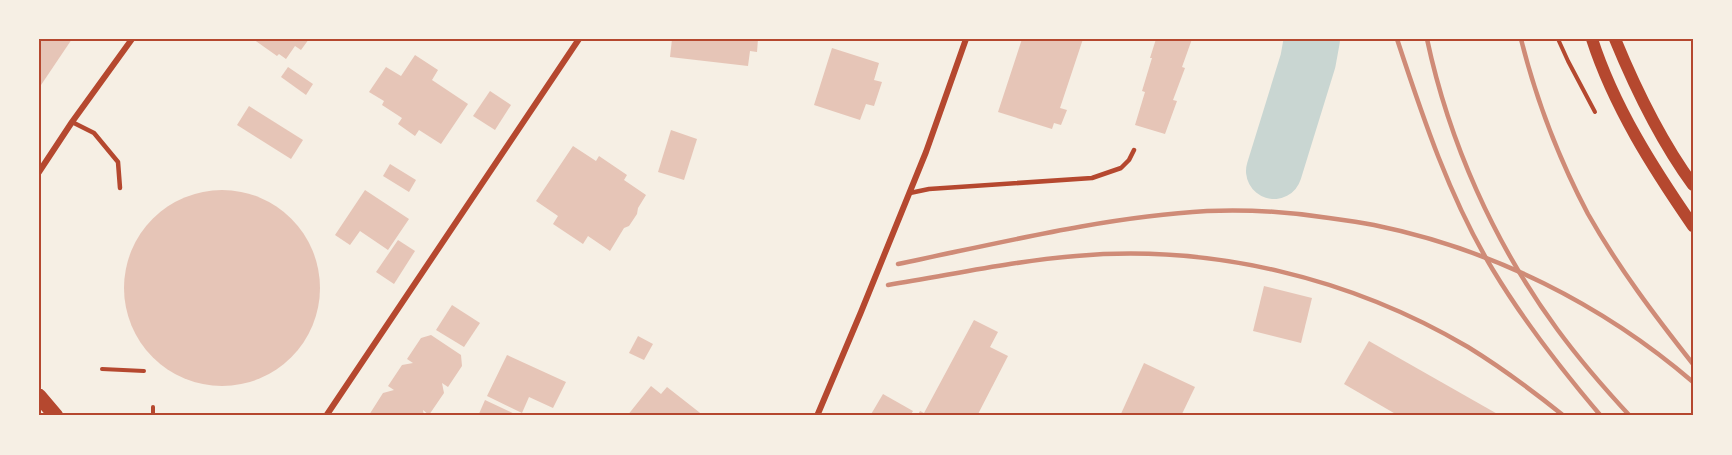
<svg xmlns="http://www.w3.org/2000/svg" width="1732" height="455" viewBox="0 0 1732 455" font-family="Bitter,serif">
	<style>
		.lines { fill: none; stroke-linecap: round; stroke-linejoin: round }
		.river { stroke: #c9d6d2; stroke-width: 56 }
		.building { fill: #e6c5b7 }
		.path { stroke: #b5482f; stroke-width: 4 }
		.service { stroke: #b5482f; stroke-width: 4.5 }
		.minor { stroke: #b5482f; stroke-width: 6 }
		.secondary { stroke: #b5482f; stroke-width: 12 }
		.primary { stroke: #b5482f; stroke-width: 15 }
		.rail { stroke: #cf8b77; stroke-width: 4.5 }
		.neatline { fill: none; stroke: #b5482f; stroke-width: 2 }
	</style>
	<rect width="100%" height="100%" fill="#f6efe4"/>
	<g class="lines">
		<path class="river" d="M1274,171L1308,61L1312,39"/>
	</g>
	<g class="building">
		<path d="M39,39H72L39,88Z"/>
		<path d="M253,39H309L301,50L295,46L286,59L279,54L277,56Z"/>
		<path d="M672,39H758L757,52L750,51L748,66L670,57Z"/>
		<path d="M1022,39H1083L1060,108L1067,110L1061,125L1054,123L1052,129L998,112Z"/>
		<path d="M1156,39H1192L1182,67L1185,68L1173,100L1177,101L1165,134L1135,125L1145,92L1142,91L1152,58H1150Z"/>
		<path d="M832,48L879,63L874,80L882,82L874,106L866,104L860,120L814,105Z"/>
		<path d="M415,55L438,70L432,80L468,104L441,144L419,130L415,136L398,124L402,118L382,105L384,101L369,92L386,67L401,76Z"/>
		<path d="M288,67L313,84L306,95L281,77Z"/>
		<path d="M490,91L511,105L495,130L473,116Z"/>
		<path d="M249,106L303,140L291,159L237,125Z"/>
		<path d="M671,130L697,139L684,180L658,172Z"/>
		<path d="M573,146L596,161L599,156L627,175L624,180L646,195L638,208L637,214L629,226L624,228L610,251L588,236L583,244L553,224L558,216L536,201Z"/>
		<path d="M390,164L416,180L409,192L383,176Z"/>
		<circle cx="222" cy="288" r="98"/>
		<path d="M365,190L409,219L388,250L360,231L350,245L335,235Z"/>
		<path d="M398,240L415,251L394,284L376,272Z"/>
		<path d="M1264,286L1312,298L1301,343L1253,331Z"/>
		<path d="M452,305L480,323L464,347L436,330Z"/>
		<path d="M974,320L998,332L990,347L1008,356L977,416H917L920,411L924,413Z"/>
		<path d="M431,335L461,355L462,366L448,387L442,383L444,393L429,415L423,410L424,416H371L369,415L383,393L394,390L388,386L402,365L413,363L407,359L421,338Z"/>
		<path d="M638,336L653,344L644,360L629,353Z"/>
		<path d="M1369,341L1501,416H1399L1344,384Z"/>
		<path d="M507,355L566,382L553,408L529,397L522,413L487,396Z"/>
		<path d="M1144,363L1195,387L1181,416H1120Z"/>
		<path d="M651,386L661,394L667,387L704,416H627Z"/>
		<path d="M883,394L913,411L910,416H870Z"/>
		<path d="M485,400L519,416H478Z"/>
	</g>
	<g class="lines">
		<g class="path">
			<path d="M1558,39L1568,61L1595,112"/>
			<path d="M102,369L144,371"/>
			<path d="M153,407V416"/>
		</g>
		<g class="service">
			<path d="M72,122L94,133L118,162L120,188"/>
			<path d="M910,193L929,189L1092,178L1121,168L1129,160L1134,150"/>
		</g>
		<g class="minor">
			<path d="M39,172L72,122L132,39"/>
			<path d="M326,416L579,39"/>
			<path d="M817,416L861,312L926,152L966,39"/>
		</g>
		<g class="secondary">
			<path d="M1592,39C1614,107 1653,168 1693,226"/>
			<path d="M1615,39C1636,90 1660,140 1693,185"/>
		</g>
		<path class="primary" d="M39,396L56,416"/>
		<g class="rail">
			<path d="M1397,39C1423,118 1450,199 1493,270C1525,323 1561,369 1601,416"/>
			<path d="M1427,39C1449,142 1494,243 1557,329C1579,359 1604,388 1630,416"/>
			<path d="M1521,39C1536,99 1559,159 1588,214C1618,267 1655,316 1693,364"/>
			<path d="M898,264C1000,243 1103,217 1207,211C1248,209 1289,212 1329,218C1344,220 1359,222 1374,225C1492,249 1602,304 1693,382"/>
			<path d="M888,285C951,275 1013,261 1076,256C1212,244 1351,278 1468,347C1502,368 1533,391 1564,416"/>
		</g>
	</g>
	<rect width="1732" height="455" fill="none" stroke="#f6efe4" stroke-width="81"/>
	<rect x="40" y="40" width="1652" height="374" class="neatline"/>
</svg>
